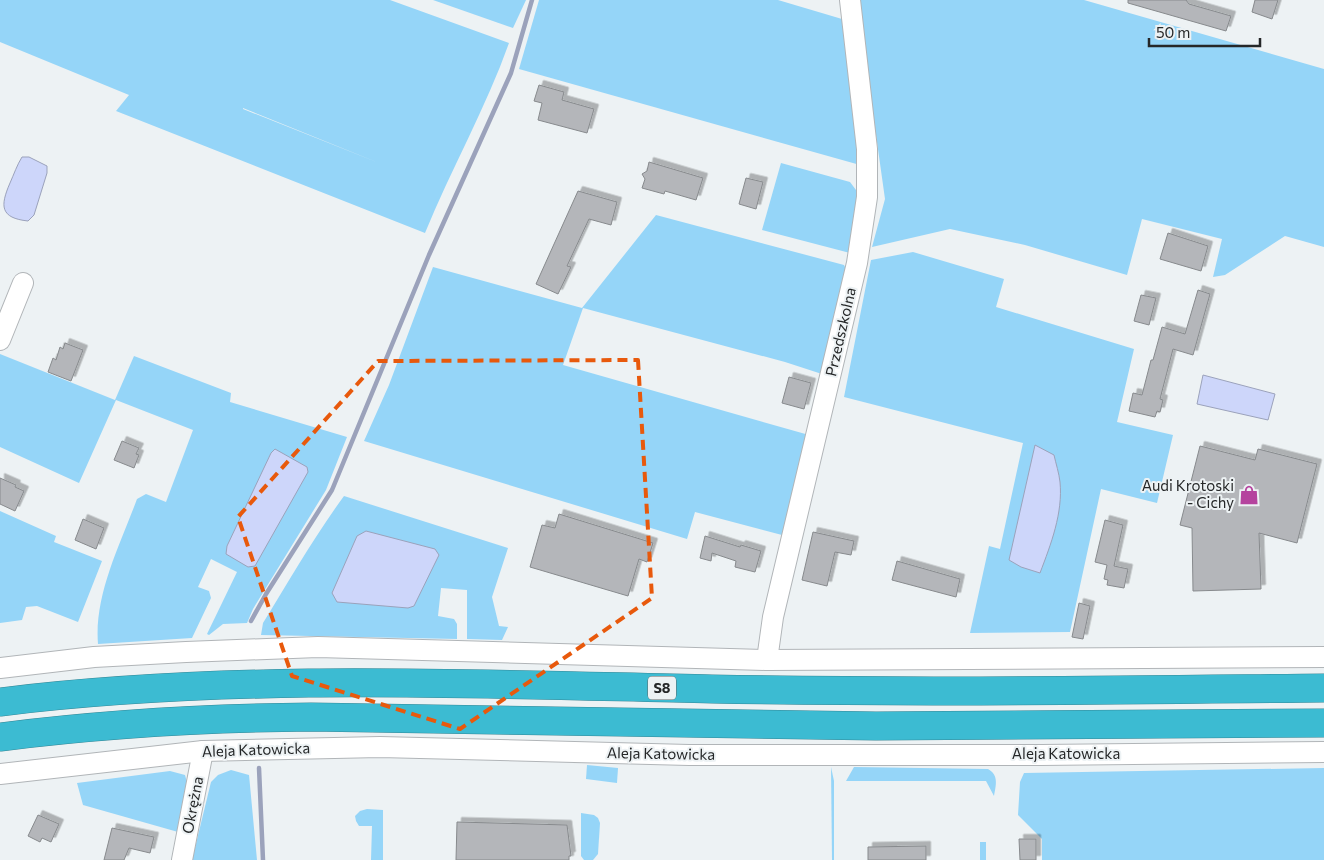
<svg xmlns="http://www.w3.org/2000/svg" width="1324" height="860" viewBox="0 0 1324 860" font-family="Commissioner,sans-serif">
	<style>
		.green { fill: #95d5f8; fill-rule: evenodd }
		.water { fill: #cdd6fa; stroke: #9ba2bb }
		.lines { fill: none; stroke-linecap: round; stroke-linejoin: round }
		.stream { stroke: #9ba2bb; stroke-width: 4.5 }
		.building { fill: #b4b6ba; stroke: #878a8d; filter: url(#shadow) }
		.minor-casing { stroke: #b1b5b8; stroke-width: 22 }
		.highway-casing { stroke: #348796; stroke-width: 29 }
		.minor { stroke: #fff; stroke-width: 20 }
		.highway { stroke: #3cbbd2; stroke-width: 28 }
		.marked { fill: none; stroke: #e8590c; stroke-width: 4; stroke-dasharray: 10 6; stroke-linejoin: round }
		.labels { text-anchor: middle; stroke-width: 4; stroke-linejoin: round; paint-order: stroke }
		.shield { fill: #edf2f4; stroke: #616465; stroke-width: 1 }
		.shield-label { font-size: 14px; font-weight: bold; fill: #252728 }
		.street-label { font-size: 15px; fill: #252728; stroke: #edf2f4 }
		.poi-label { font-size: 15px; fill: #252728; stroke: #edf2f4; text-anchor: end }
	</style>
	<defs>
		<filter id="shadow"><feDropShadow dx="4.5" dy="-4.5" stdDeviation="0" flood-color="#0004"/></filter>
	</defs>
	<rect width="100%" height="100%" fill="#edf2f4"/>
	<g class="green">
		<path d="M0,0H390L509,43C486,108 451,169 425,233L116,111L129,95L0,42ZM243,109V108L379,163Z"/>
		<path d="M433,0H526L513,28Z"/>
		<path d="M539,0H778L842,19L858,129L860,165L519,69Z"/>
		<path d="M857,0H1084L1324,69V247L1285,236L1225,275L1213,277L1222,239L1142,219L1127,275L1025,245L950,229L872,247L885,199Z"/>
		<path d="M781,163L850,182L859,194L850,253L762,230Z"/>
		<path d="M656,215L844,265L848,273L825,375L785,362L583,308L563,365L809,435L782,535L695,512L687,539L364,441L389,385L433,267L582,308Z"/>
		<path d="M913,252L1004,279L996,307L1134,349L1117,422L1173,435L1157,503L1101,489L1070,632L970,633L989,546L1000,549L1023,443L844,397L871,260Z"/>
		<path d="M0,354L115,400L134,356L231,393L230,402L347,437L326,490L253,609L247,623L223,624L209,635L207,634L237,572L211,559L198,587L209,591L211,598L192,638L98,644C94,595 120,545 137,499L146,494L166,502L193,430L116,400L79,483L0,447Z"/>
		<path d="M344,496L508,548L492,597L499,626L508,627L502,640L467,639V590L441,588L438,616L454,619L457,624V639L261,635L263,623C289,581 314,537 344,496Z"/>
		<path d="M0,511L56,536L54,542L102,561L78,622L37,606L26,607L22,620L0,623Z"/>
		<path d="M587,765L618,768L617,783L586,779Z"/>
		<path d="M831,767L834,781V860H832Z"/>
		<path d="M854,767L988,769C999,775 996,785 994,796L986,781H846Z"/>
		<path d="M1324,768V860H1042V839L1018,815L1020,782L1024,773Z"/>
		<path d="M231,770L249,775L257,860H192L211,782L218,775Z"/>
		<path d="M170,771L185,775L188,786L178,832L83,805L77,783Z"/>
		<path d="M367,809L383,810V860H371L372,826H359L356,821L355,816L360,811Z"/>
		<path d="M581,813L594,815L598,818L600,823L598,854L593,860H584L581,856Z"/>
		<rect x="980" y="842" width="6" height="18"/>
	</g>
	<g class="water">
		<path d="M22,157H29L47,166V173L34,215L28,221C0,218 0,206 10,183C14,174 17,165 22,157Z"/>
		<path d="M1203,375L1275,394L1268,420L1197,404Z"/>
		<path d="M1035,445L1054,455C1056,464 1059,473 1060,482C1063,513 1051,544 1040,573L1021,567L1009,560Z"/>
		<path d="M275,449L307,467L308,472L255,566L248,567L226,554L227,546L271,453Z"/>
		<path d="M366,531L435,549L439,555L414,606L408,608L337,602L332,593L357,536Z"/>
	</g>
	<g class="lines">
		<g class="stream">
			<path d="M251,621L266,594L332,490L429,255L511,73L532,0"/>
			<path d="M259,768L263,860"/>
		</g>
	</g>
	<g class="building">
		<path d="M1128,0H1186L1189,4L1231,16L1226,31L1128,3Z"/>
		<path d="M1255,0H1278L1272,19L1252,12Z"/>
		<path d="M539,85L564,92L562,100L594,109L587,133L538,120L542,103L534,101Z"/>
		<path d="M649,162L703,178L696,200L665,191L664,194L642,188L645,179L642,174L647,171Z"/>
		<path d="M746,178L763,182L756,209L739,204Z"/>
		<path d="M578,191L617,202L611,225L589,219L567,266L571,267L558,294L536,284Z"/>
		<path d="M1168,233L1208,246L1201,271L1160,259Z"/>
		<path d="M1198,290L1210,294L1193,355L1173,349L1160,399L1163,400L1160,412L1157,411L1155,417L1129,411L1133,393L1142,395L1151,360H1153L1162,327L1185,334Z"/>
		<path d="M1141,295L1156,298L1149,325L1134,321Z"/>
		<path d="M65,343L83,350L71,381L48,372L53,358L56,360L60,347L63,349Z"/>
		<path d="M789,377L811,383L804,409L782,403Z"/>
		<path d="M122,441L139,448L136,454L139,455L134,468L114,460Z"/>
		<path d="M1200,446L1255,460L1258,449L1317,464L1297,543L1259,533L1261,589L1193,591L1192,528L1180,525Z"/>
		<path d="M0,478L16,485L15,487L24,491L15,511L0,504Z"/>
		<path d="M559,514L653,543L647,562L639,559L628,596L530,567L542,525L555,528Z"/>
		<path d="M83,519L104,528L96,549L75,540Z"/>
		<path d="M1105,520L1123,525L1114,566L1128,569L1124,588L1107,585L1108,580L1104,579L1107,565L1095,562Z"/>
		<path d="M813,532L854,541L851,555L835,552L827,586L802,580Z"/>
		<path d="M705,536L740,547L741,545L761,551L755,572L735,567L736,561L712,553L711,561L700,558Z"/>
		<path d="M897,561L960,579L956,597L892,580Z"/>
		<path d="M1079,603L1090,606L1083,639L1072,637Z"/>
		<path d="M38,815L59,824L51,842L42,838L40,842L28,836Z"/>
		<path d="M457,822L567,825L571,856H569V860H456Z"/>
		<path d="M112,828L154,837L150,853L129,848L124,860H104Z"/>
		<path d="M1019,839H1036V860H1020Z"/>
		<path d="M926,846V860H868V847Z"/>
	</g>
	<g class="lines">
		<defs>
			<g id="minor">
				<path d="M0,340L23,283"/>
				<path d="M767,660L773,617L857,263L867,197V149L850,0"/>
				<path d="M0,668L94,657L186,652L318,647L767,660L1324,657"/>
				<path d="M0,774L203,751L380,747L689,755H1041L1324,752"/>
				<path d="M182,860L203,751"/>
			</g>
			<g id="highway">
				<path d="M0,702C236,673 474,684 712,689C916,693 1120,690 1324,688"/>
				<path d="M0,737C103,724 207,718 311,717L876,726L1324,723"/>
			</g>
		</defs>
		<use href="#minor" class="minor-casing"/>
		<use href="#highway" class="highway-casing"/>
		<use href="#minor" class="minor"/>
		<use href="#highway" class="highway"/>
	</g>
	<path class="marked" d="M638,360L652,598L460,729L292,676L238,517L378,361Z"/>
	<defs>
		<symbol id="shop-bare" viewBox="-9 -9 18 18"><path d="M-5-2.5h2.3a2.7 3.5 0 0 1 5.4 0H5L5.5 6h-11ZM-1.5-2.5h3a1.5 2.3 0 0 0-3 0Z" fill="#b5439e" stroke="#edf2f4" stroke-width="2.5" paint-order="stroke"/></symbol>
	</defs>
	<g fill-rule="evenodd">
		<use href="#shop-bare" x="1235" y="481" width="28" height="28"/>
	</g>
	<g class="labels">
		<rect class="shield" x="648" y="676.5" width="28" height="23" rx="4"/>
		<g class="shield-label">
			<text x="662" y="693">S8</text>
		</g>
		<g class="street-label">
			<text transform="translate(841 332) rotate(-77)" y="5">Przedszkolna</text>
			<text transform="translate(256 750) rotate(-2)" y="5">Aleja Katowicka</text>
			<text transform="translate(661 754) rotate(1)" y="5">Aleja Katowicka</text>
			<text x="1066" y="759">Aleja Katowicka</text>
			<text transform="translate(193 805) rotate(-79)" y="5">Okrężna</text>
		</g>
		<g class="poi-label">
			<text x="1234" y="491">Audi Krotoski<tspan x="1234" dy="17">- Cichy</tspan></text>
		</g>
	</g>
	<path d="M1149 38v8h111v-8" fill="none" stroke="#252728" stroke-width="2.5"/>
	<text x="1156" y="38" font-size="15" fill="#252728" stroke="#edf2f4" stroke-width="4" paint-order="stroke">50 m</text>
</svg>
